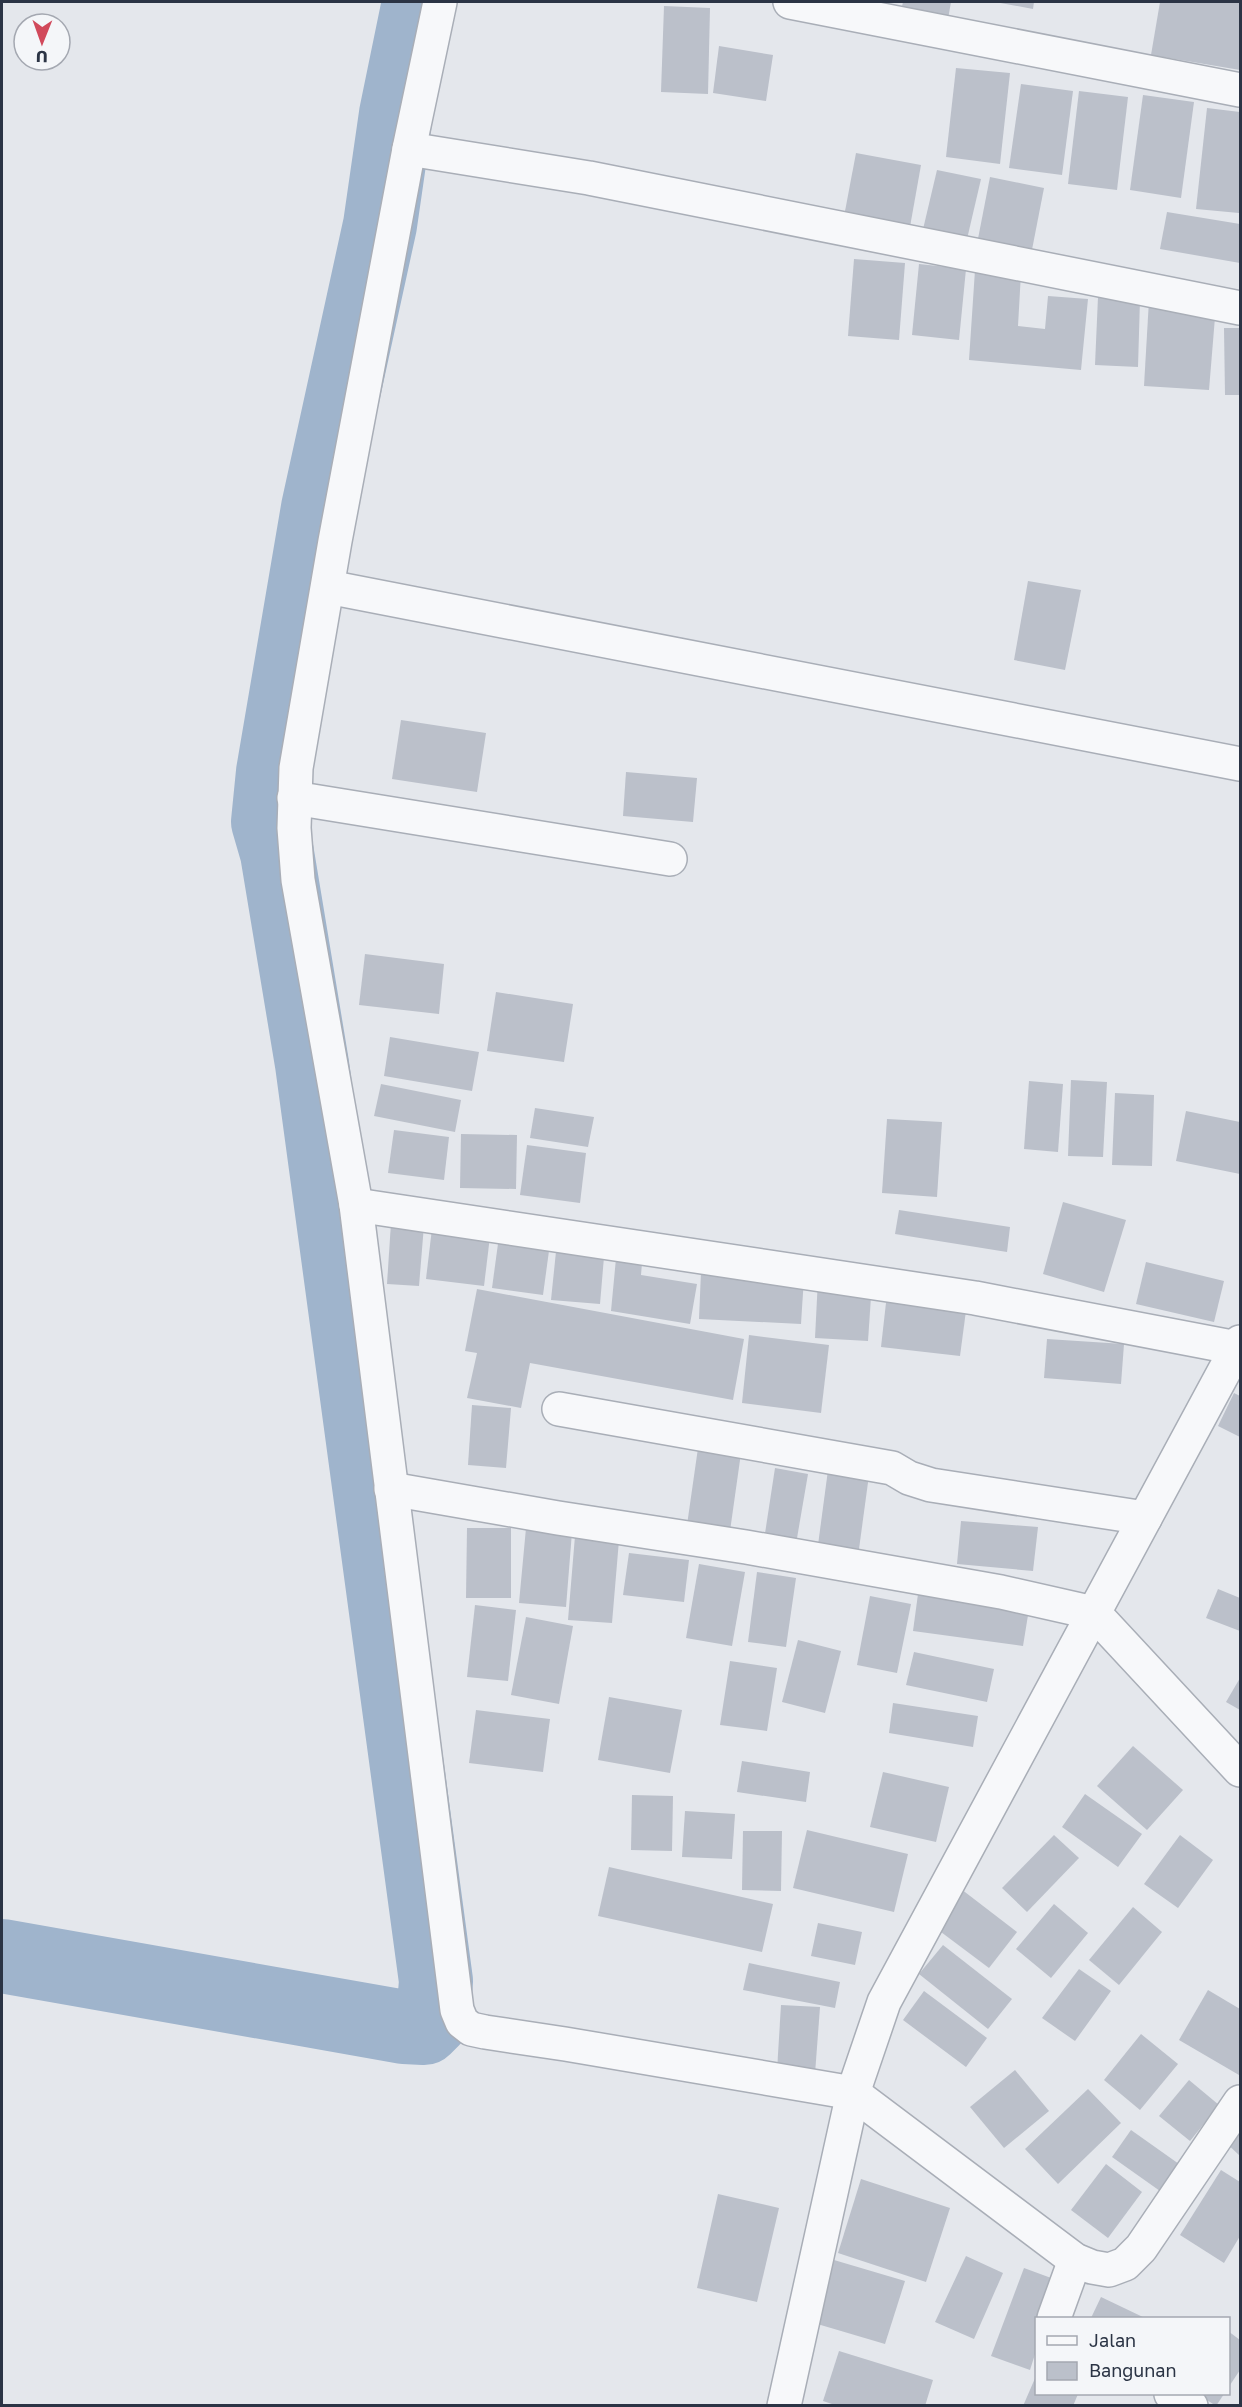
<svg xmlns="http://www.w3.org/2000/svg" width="1242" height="2407" viewBox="0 0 1242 2407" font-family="'Golos Text',sans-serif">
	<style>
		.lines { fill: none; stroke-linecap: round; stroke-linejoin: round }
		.river { stroke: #9fb4cc; stroke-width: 74 }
		.building { fill: #bbc0ca }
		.street-casing { stroke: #a9aeb7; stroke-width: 36 }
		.street { stroke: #f7f8fa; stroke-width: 33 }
	</style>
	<rect width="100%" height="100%" fill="#e4e7ec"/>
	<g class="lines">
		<path class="river" d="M2,1956L404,2027L424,2028L433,2019L436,1981L312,1064L277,853L268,822L273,772L318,508L380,225L396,114L419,2"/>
	</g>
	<g class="building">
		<path d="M903,2H951L948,19L901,11Z"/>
		<path d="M995,2H1034L1033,9Z"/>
		<path d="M1160,2H1240V70L1151,55Z"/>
		<path d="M664,6L710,8L708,94L661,92Z"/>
		<path d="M719,46L773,55L766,101L713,93Z"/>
		<path d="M956,68L1010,73L1000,164L946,157Z"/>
		<path d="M1021,84L1073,91L1062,175L1009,168Z"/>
		<path d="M1079,91L1128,97L1117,190L1068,184Z"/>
		<path d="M1143,95L1194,102L1181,198L1130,190Z"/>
		<path d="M1207,108L1240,112L1239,213L1196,209Z"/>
		<path d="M856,153L921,165L908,238L842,227Z"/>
		<path d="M937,170L981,179L964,252L920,242Z"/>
		<path d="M990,177L1044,188L1030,260L976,249Z"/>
		<path d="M1167,212L1240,224V263L1160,249Z"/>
		<path d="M854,259L905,263L899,340L848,336Z"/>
		<path d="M919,264L966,269L959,340L912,335Z"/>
		<path d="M975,270L1021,273L1018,326L1045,329L1048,296L1088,299L1081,370L969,360Z"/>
		<path d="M1098,297L1140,299L1138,367L1095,365Z"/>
		<path d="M1149,300L1216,305L1209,390L1144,386Z"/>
		<path d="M1224,328H1240V395H1225Z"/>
		<path d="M1028,581L1081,590L1065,670L1014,660Z"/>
		<path d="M401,720L486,733L477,792L392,779Z"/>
		<path d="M626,772L697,778L693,822L623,816Z"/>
		<path d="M365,954L444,964L439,1014L359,1005Z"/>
		<path d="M496,992L573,1004L564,1062L487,1051Z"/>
		<path d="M390,1037L479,1052L472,1091L384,1076Z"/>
		<path d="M1071,1080L1107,1082L1103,1157L1068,1156Z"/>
		<path d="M1029,1081L1063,1084L1058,1152L1024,1149Z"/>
		<path d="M381,1084L461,1100L455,1132L374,1116Z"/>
		<path d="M1115,1093L1154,1095L1152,1166L1112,1165Z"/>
		<path d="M535,1108L594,1117L588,1147L530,1138Z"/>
		<path d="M1186,1111L1240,1122V1174L1176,1161Z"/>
		<path d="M887,1119L942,1122L937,1197L882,1193Z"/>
		<path d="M394,1130L449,1137L444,1180L388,1173Z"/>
		<path d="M461,1134L517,1135L516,1189L460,1188Z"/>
		<path d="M527,1145L586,1153L580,1203L520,1195Z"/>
		<path d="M1063,1202L1126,1220L1104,1292L1043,1274Z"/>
		<path d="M899,1210L1010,1227L1007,1252L895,1234Z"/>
		<path d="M433,1220L491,1228L484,1286L426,1279Z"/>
		<path d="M391,1223L424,1225L419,1286L387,1284Z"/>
		<path d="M500,1229L551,1236L543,1295L492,1288Z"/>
		<path d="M557,1242L605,1245L600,1304L551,1300Z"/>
		<path d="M617,1248L643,1251L641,1275L697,1284L690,1324L611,1311Z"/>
		<path d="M1146,1262L1224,1281L1214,1322L1136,1304Z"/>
		<path d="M701,1272L804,1277L801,1324L699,1319Z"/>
		<path d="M818,1279L872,1282L868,1341L815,1338Z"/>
		<path d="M477,1289L744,1339L733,1400L530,1363L521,1408L467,1398L477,1353L465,1351Z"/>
		<path d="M887,1294L967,1303L960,1356L881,1347Z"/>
		<path d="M749,1335L829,1345L821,1413L742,1403Z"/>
		<path d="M1047,1339L1124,1344L1121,1384L1044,1378Z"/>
		<path d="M1234,1393L1240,1396V1437L1218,1426Z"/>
		<path d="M472,1405L511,1408L506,1468L468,1465Z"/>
		<path d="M698,1448L741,1453L730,1531L687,1525Z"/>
		<path d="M775,1468L808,1474L796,1544L764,1540Z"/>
		<path d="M828,1470L869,1475L859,1549L818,1545Z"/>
		<path d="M961,1521L1038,1527L1033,1571L957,1564Z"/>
		<path d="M467,1528H511V1598H466Z"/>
		<path d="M526,1528L572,1532L566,1607L519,1603Z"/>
		<path d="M575,1536L619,1540L612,1623L568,1620Z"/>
		<path d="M629,1553L689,1560L684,1602L623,1595Z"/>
		<path d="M699,1564L745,1572L732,1646L686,1638Z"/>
		<path d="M757,1572L796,1578L786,1647L748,1642Z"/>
		<path d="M1218,1589L1240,1598V1631L1206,1618Z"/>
		<path d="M918,1594L1029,1609L1023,1646L913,1631Z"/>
		<path d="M870,1596L911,1604L897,1673L857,1665Z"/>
		<path d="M475,1605L516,1610L508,1681L467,1677Z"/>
		<path d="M526,1617L573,1626L559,1704L511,1695Z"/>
		<path d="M798,1640L841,1651L825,1713L782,1702Z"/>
		<path d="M914,1652L994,1669L987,1702L906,1685Z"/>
		<path d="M730,1661L777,1668L767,1731L720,1725Z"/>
		<path d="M1240,1678V1710L1226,1702Z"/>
		<path d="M609,1697L682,1710L670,1773L598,1760Z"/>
		<path d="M893,1703L978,1716L973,1747L889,1733Z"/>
		<path d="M476,1710L550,1719L543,1772L469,1763Z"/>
		<path d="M1133,1746L1183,1790L1147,1830L1097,1786Z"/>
		<path d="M742,1761L810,1772L806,1802L737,1792Z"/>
		<path d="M883,1772L949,1787L936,1842L870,1827Z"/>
		<path d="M1085,1794L1142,1834L1118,1867L1062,1827Z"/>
		<path d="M632,1795L673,1796L672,1851L631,1850Z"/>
		<path d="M685,1811L735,1814L732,1859L682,1857Z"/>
		<path d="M807,1830L908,1854L894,1912L793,1888Z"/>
		<path d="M743,1831H782L781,1891L742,1890Z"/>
		<path d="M1054,1835L1079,1858L1027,1912L1002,1888Z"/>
		<path d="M1180,1835L1213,1860L1178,1908L1144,1884Z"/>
		<path d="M609,1867L773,1904L762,1952L598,1916Z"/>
		<path d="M961,1889L1017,1932L989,1968L933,1926Z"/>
		<path d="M1054,1904L1088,1933L1051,1978L1016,1949Z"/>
		<path d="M1133,1907L1162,1932L1119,1985L1089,1960Z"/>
		<path d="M818,1923L862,1932L855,1965L811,1956Z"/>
		<path d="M943,1945L1012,1999L988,2029L919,1974Z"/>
		<path d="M749,1963L840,1982L835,2008L743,1990Z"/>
		<path d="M1079,1969L1111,1991L1075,2041L1042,2018Z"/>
		<path d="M1208,1990L1240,2009L1239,2075L1179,2040Z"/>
		<path d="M924,1991L987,2038L966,2067L903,2020Z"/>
		<path d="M781,2005L820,2007L815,2074L777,2071Z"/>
		<path d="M1141,2034L1178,2064L1140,2110L1104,2080Z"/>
		<path d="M1015,2070L1049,2111L1004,2148L970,2107Z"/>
		<path d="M1189,2080L1219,2105L1190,2141L1159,2116Z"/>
		<path d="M1088,2089L1121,2123L1058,2184L1025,2149Z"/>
		<path d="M1240,2123V2156L1224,2141Z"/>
		<path d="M1131,2130L1179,2164L1160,2191L1112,2157Z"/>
		<path d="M1106,2164L1142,2192L1108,2238L1071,2210Z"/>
		<path d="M1221,2170L1240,2182V2236L1224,2263L1180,2235Z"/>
		<path d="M861,2179L950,2208L926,2282L838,2253Z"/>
		<path d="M718,2194L779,2208L757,2302L697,2288Z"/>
		<path d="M966,2256L1003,2273L974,2339L935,2322Z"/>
		<path d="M834,2260L905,2281L885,2344L814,2323Z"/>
		<path d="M1024,2268L1062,2282L1049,2318H1036V2351L1030,2370L991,2356Z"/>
		<path d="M1101,2297L1145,2318H1091Z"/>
		<path d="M1228,2331L1240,2340V2370L1228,2388Z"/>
		<path d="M839,2351L933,2380L925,2406H838L823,2401Z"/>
		<path d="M1036,2376V2394H1078L1073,2406H1023Z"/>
		<path d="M1198,2394H1224L1216,2406Z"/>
	</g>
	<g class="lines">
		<defs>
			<g id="street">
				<path d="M440,2L409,149L335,541L296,768L294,828L298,880L356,1205L457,2010L462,2022L471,2029L485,2032L565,2044L853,2093L1075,2260L1092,2267L1109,2270L1125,2264L1141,2248L1240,2102"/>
				<path d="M790,2L1240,90"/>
				<path d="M409,149L589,178L1240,308"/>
				<path d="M328,587L1240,764"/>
				<path d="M294,798L670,859"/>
				<path d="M356,1205L975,1298L1237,1348"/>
				<path d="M559,1409L892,1468L909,1478L931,1485L1145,1518"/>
				<path d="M391,1489L558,1518L746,1547L1001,1592L1094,1613L1240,1770"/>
				<path d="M1054,2318L1075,2260"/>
				<path d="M1171,2394L1191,2406"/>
				<path d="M784,2406L853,2093L884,2002L1240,1342"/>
			</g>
		</defs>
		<use href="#street" class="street-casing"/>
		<use href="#street" class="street"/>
	</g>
	<rect width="1242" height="2407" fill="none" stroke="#2b3445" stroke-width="6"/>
	<rect x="1035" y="2317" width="195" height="78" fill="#f4f6f9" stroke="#a4a8b1" stroke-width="1.5"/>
	<rect x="1047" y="2336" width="30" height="9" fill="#f7f8fa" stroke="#a4a8b1" stroke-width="1.5"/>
	<text x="1089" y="2347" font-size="18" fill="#2b3445">Jalan</text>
	<rect x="1047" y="2362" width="30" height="18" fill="#bbc0ca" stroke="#a4a8b1" stroke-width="1.5"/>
	<text x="1089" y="2377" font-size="18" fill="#2b3445">Bangunan</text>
	<g transform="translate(42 42) rotate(181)"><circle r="28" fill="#f4f6f9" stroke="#a4a8b1" stroke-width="1.5"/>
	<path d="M0-4.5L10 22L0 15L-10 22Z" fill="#d1495b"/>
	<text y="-9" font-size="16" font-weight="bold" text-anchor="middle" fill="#2b3445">U</text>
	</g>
</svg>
